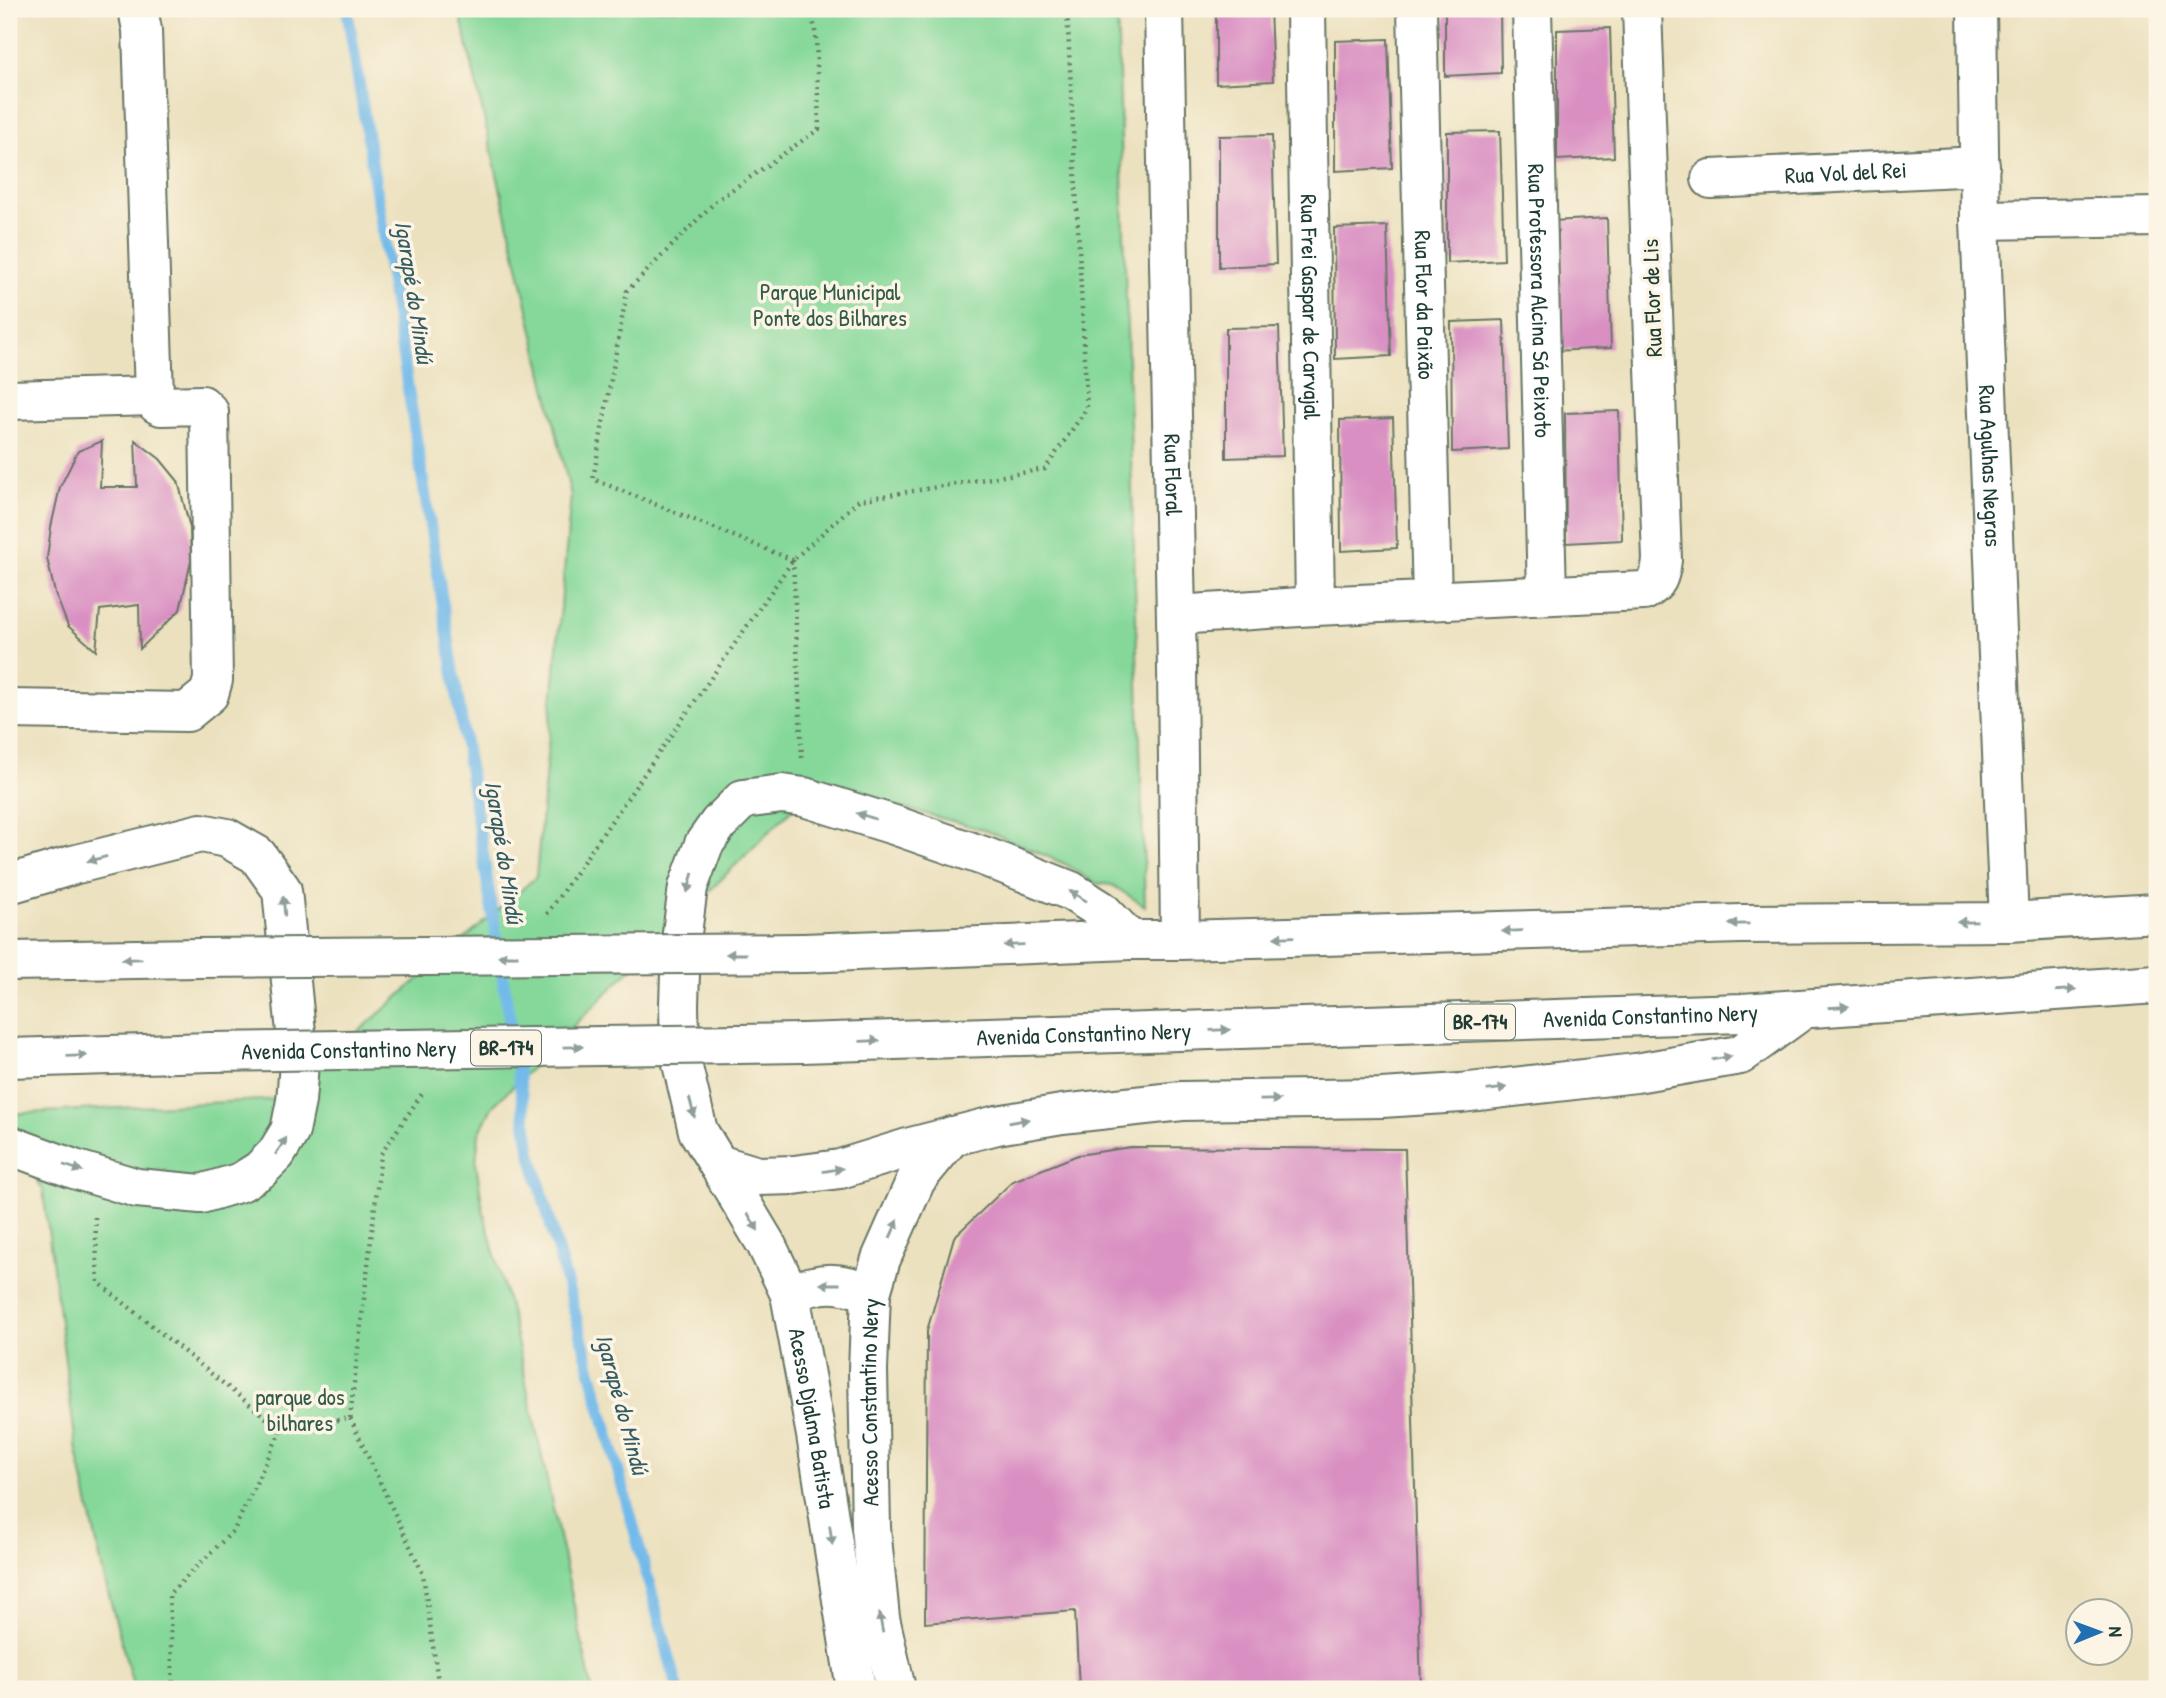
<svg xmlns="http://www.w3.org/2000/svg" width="2166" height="1698" viewBox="0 0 2166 1698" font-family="'Patrick Hand',sans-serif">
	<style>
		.green { fill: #85d89a; stroke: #528a67; stroke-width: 2 }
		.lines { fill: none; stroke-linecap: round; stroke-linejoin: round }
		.stream { stroke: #72baea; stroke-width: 12 }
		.building { fill: #d98fc2 }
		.minor-casing { stroke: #677665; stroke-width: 42 }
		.major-casing { stroke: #677665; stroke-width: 42 }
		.highway-casing { stroke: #677665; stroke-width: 42 }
		.path { stroke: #677665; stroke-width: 4.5; stroke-dasharray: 2 5; stroke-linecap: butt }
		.minor { stroke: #fff; stroke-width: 38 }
		.major { stroke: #fff; stroke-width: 38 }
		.highway { stroke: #fff; stroke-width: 38 }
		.highway-bridge-casing { stroke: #677665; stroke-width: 42; stroke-linecap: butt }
		.highway-bridge { stroke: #fff; stroke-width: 38 }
		.oneway { fill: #8f9e9a }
		.labels { text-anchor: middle; stroke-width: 7; stroke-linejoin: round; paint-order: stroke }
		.shield { fill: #fcf5e5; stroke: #617469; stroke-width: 2 }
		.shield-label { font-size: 21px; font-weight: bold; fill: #1f3d34 }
		.street-label { font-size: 23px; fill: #1f3d34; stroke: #fcf5e5 }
		.park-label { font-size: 23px; fill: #335c48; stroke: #fcf5e5 }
		.water-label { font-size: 24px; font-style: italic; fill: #345c62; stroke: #fcf5e5 }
	</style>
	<rect width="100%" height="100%" fill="#fcf5e5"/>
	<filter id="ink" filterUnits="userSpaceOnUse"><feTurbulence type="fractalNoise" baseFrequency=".0143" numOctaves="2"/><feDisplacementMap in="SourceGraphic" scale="14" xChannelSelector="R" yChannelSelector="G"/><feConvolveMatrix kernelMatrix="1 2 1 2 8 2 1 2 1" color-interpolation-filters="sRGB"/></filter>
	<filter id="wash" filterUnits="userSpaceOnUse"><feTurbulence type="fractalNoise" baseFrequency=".00686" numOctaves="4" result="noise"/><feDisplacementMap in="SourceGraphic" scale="28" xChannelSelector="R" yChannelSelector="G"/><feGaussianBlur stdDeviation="1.57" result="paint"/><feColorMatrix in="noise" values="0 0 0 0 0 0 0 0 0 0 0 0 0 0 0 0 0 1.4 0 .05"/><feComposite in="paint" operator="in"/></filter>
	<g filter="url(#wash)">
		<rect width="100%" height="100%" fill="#ece1bf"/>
		<path class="green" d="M459,9H1117L1145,906L1112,885L1095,883L1065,864L985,830L899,807L804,797L492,1107L479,1134L476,1162L483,1210L512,1318L592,1689H134L104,1577L76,1446L43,1190L9,1138V1114L281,1099L536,877L571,496Z"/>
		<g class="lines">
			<path class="stream" d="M347,9L531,1153L678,1689"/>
		</g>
		<g id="blocks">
			<g class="building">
				<path d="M1216,9H1270L1273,81L1216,84Z"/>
				<path d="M1445,9H1500L1501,73L1445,76Z"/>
				<path d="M1610,28L1614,157L1557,160V30Z"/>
				<path d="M1388,39L1392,168L1335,171V41Z"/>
				<path d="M1500,131L1504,260L1447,263V132Z"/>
				<path d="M1272,135L1276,264L1219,267V136Z"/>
				<path d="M1607,218L1611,348L1554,351L1553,221Z"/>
				<path d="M1387,226L1391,356L1335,359L1334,228Z"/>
				<path d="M1504,320L1508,449L1452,452L1451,322Z"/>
				<path d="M1279,327L1283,456L1226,458V328Z"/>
				<path d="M1619,411L1622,540L1566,543L1565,413Z"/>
				<path d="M1393,418L1397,548L1341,551L1340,420Z"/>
				<path d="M135,440L160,459L178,481L190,528L191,561L180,610L140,649L139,605L100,610L96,651L68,626L55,593L47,558L51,527L60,487L78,451L102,441L100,487H137Z"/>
				<path d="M1131,1147L1405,1149L1421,1689H1079L1075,1611L925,1623L927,1331L954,1237L1013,1181L1078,1155Z"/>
			</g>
		</g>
	</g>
	<g filter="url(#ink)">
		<use href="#blocks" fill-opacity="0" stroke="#677665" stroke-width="2"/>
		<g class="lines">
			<defs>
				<g id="minor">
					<path id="s1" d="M1164,9L1177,669L1180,940"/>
					<path id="s2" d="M1306,9L1315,606"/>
					<path id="s3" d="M1417,9L1432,600"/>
					<path id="s4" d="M1532,9L1547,594"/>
					<path id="s5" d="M1977,9L1980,220L2009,922"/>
					<path id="s6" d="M1711,179L1980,166"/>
					<path d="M1980,220L2157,217"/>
					<path d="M9,400L154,396"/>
					<path d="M1176,615L1315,606L1644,591C1658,584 1660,576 1662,560L1642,9"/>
					<path d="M9,709L187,712L209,694L213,680L209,412L202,405L161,406L157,404L154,396L142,30L138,9"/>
				</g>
				<g id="major">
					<path id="s7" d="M718,1164L766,1244L790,1294L816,1435L856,1689"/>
					<path d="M790,1294C821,1280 840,1281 871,1293"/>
					<path id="s8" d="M896,1689L880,1618L871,1528L868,1370L871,1293L881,1259L916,1180L952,1136"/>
				</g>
				<g id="highway">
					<path d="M9,884L73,865L201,833L227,838L257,855L282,890L299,1063L296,1101L290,1131L276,1154L260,1170L241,1182L201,1194L137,1188L74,1169L9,1145"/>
					<path d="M1130,940L1101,910L1071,891L986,857L894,825L804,797L782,794L743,799L719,823L704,844L688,887L681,941L679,1005L680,1055L698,1131L718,1164L758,1176L794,1175L840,1169L911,1147L997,1125L1062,1114L1182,1101L1382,1098L1461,1093L1636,1073L1740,1055L1802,1010"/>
					<path d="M804,953L1130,940H1180L1741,924L2009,922L2157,913"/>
					<path d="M9,961L200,958"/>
					<path id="s9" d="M802,1043L1742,1013L2157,984"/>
					<path d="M9,1058L211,1052"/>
				</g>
			</defs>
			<use href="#minor" class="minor-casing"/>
			<use href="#major" class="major-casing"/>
			<use href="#highway" class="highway-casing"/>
			<g class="path">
				<path d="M793,560L593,479L627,291L716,201L819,129L816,36L811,9"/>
				<path d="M793,560L802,758"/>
				<path d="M547,914L793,560L859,500L1045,469L1087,408L1067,9"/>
				<path d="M95,1217L98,1282L281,1430L350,1418L423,1574L439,1689"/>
				<path d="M350,1418L381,1154L424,1091"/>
				<path d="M173,1689L169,1594L234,1530L281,1430"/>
			</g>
			<use href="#minor" class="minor"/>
			<use href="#major" class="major"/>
			<use href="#highway" class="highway"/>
			<defs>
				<g id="highway-bridge">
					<path d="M200,958L804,953"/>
					<path id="s10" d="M211,1052L802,1043"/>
				</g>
			</defs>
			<use href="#highway-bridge" class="highway-bridge-casing"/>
			<use href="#highway-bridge" class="highway-bridge"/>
		</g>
		<defs><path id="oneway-solid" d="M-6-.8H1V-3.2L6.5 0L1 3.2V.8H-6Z" transform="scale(1.75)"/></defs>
		<g class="oneway">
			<use href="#oneway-solid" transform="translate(866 816) rotate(-163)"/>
			<use href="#oneway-solid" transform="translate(97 859) rotate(166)"/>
			<use href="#oneway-solid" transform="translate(690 883) rotate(106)"/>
			<use href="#oneway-solid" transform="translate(1078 896) rotate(-149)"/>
			<use href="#oneway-solid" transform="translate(284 906) rotate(-95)"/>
			<use href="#oneway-solid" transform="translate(1967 922) rotate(179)"/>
			<use href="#oneway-solid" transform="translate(1739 924) rotate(179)"/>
			<use href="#oneway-solid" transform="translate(1512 931) rotate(178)"/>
			<use href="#oneway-solid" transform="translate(1284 937) rotate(178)"/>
			<use href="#oneway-solid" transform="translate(1014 945) rotate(178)"/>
			<use href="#oneway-solid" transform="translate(736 954) rotate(180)"/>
			<use href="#oneway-solid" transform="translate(508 956) rotate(180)"/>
			<use href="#oneway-solid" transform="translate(132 959) rotate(179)"/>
			<use href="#oneway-solid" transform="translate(2066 990) rotate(-4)"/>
			<use href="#oneway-solid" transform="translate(1839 1007) rotate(-4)"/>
			<use href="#oneway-solid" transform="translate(1220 1030) rotate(-2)"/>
			<use href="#oneway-solid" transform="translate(870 1041) rotate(-2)"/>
			<use href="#oneway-solid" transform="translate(573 1047) rotate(-1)"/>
			<use href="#oneway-solid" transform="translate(77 1056) rotate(-2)"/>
			<use href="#oneway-solid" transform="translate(1722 1058) rotate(-10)"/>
			<use href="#oneway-solid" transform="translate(1497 1089) rotate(-7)"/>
			<use href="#oneway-solid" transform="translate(1270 1100) rotate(-1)"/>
			<use href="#oneway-solid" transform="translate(692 1108) rotate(75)"/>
			<use href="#oneway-solid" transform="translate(1019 1121) rotate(-10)"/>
			<use href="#oneway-solid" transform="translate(281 1146) rotate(-57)"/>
			<use href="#oneway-solid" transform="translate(73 1168) rotate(18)"/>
			<use href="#oneway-solid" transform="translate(833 1170) rotate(-9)"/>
			<use href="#oneway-solid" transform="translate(753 1222) rotate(59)"/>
			<use href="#oneway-solid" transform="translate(894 1229) rotate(-66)"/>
			<use href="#oneway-solid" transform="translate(830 1284) rotate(180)"/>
			<use href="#oneway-solid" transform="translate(831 1535) rotate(82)"/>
			<use href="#oneway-solid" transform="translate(881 1623) rotate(-100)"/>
		</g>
	</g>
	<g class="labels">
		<g class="shield">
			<rect x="1445" y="1004.5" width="70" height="35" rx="5"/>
			<rect x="471" y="1030.5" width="70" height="35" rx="5"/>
		</g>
		<g class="shield-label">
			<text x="1480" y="1029">BR-174</text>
			<text x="506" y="1055">BR-174</text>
		</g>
		<g class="street-label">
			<text dy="8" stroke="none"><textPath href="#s6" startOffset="135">Rua Vol del Rei</textPath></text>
			<text transform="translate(1652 298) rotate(-92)" y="8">Rua Flor de Lis</text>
			<text dy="8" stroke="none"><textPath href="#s4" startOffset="292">Rua Professora Alcina Sá Peixoto</textPath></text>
			<text dy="8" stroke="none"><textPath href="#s3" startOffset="296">Rua Flor da Paixão</textPath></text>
			<text dy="8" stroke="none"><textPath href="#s2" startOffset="298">Rua Frei Gaspar de Carvajal</textPath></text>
			<text dy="8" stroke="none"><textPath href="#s5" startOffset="457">Rua Agulhas Negras</textPath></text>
			<text dy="8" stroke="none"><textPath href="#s1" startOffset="466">Rua Floral</textPath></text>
			<text dy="8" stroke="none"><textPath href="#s9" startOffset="849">Avenida Constantino Nery</textPath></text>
			<text dy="8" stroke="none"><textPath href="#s9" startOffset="282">Avenida Constantino Nery</textPath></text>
			<text dy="8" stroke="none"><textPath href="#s10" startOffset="138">Avenida Constantino Nery</textPath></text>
			<text dy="8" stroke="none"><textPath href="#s8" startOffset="289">Acesso Constantino Nery</textPath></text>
			<text dy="8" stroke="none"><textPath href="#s7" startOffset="275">Acesso Djalma Batista</textPath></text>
		</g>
		<g class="park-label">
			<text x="830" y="300">Parque Municipal<tspan x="830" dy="26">Ponte dos Bilhares</tspan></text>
			<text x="300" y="1405">parque dos<tspan x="300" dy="26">bilhares</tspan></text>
		</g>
		<g class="water-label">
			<text transform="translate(414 292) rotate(81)" y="8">Igarapé do Mindú</text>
			<text transform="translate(504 852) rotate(81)" y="8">Igarapé do Mindú</text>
			<text transform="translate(622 1404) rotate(75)" y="8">Igarapé do Mindú</text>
		</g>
	</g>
	<rect width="2166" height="1698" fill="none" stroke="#fcf5e5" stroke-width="35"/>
	<g transform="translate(2099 1632) rotate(89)"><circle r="33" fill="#fcf5e5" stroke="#a4ab9e" stroke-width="2"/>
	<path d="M0-5L12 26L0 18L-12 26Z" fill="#1f6fb2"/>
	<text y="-10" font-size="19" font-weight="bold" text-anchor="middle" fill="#1f3d34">N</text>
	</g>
</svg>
